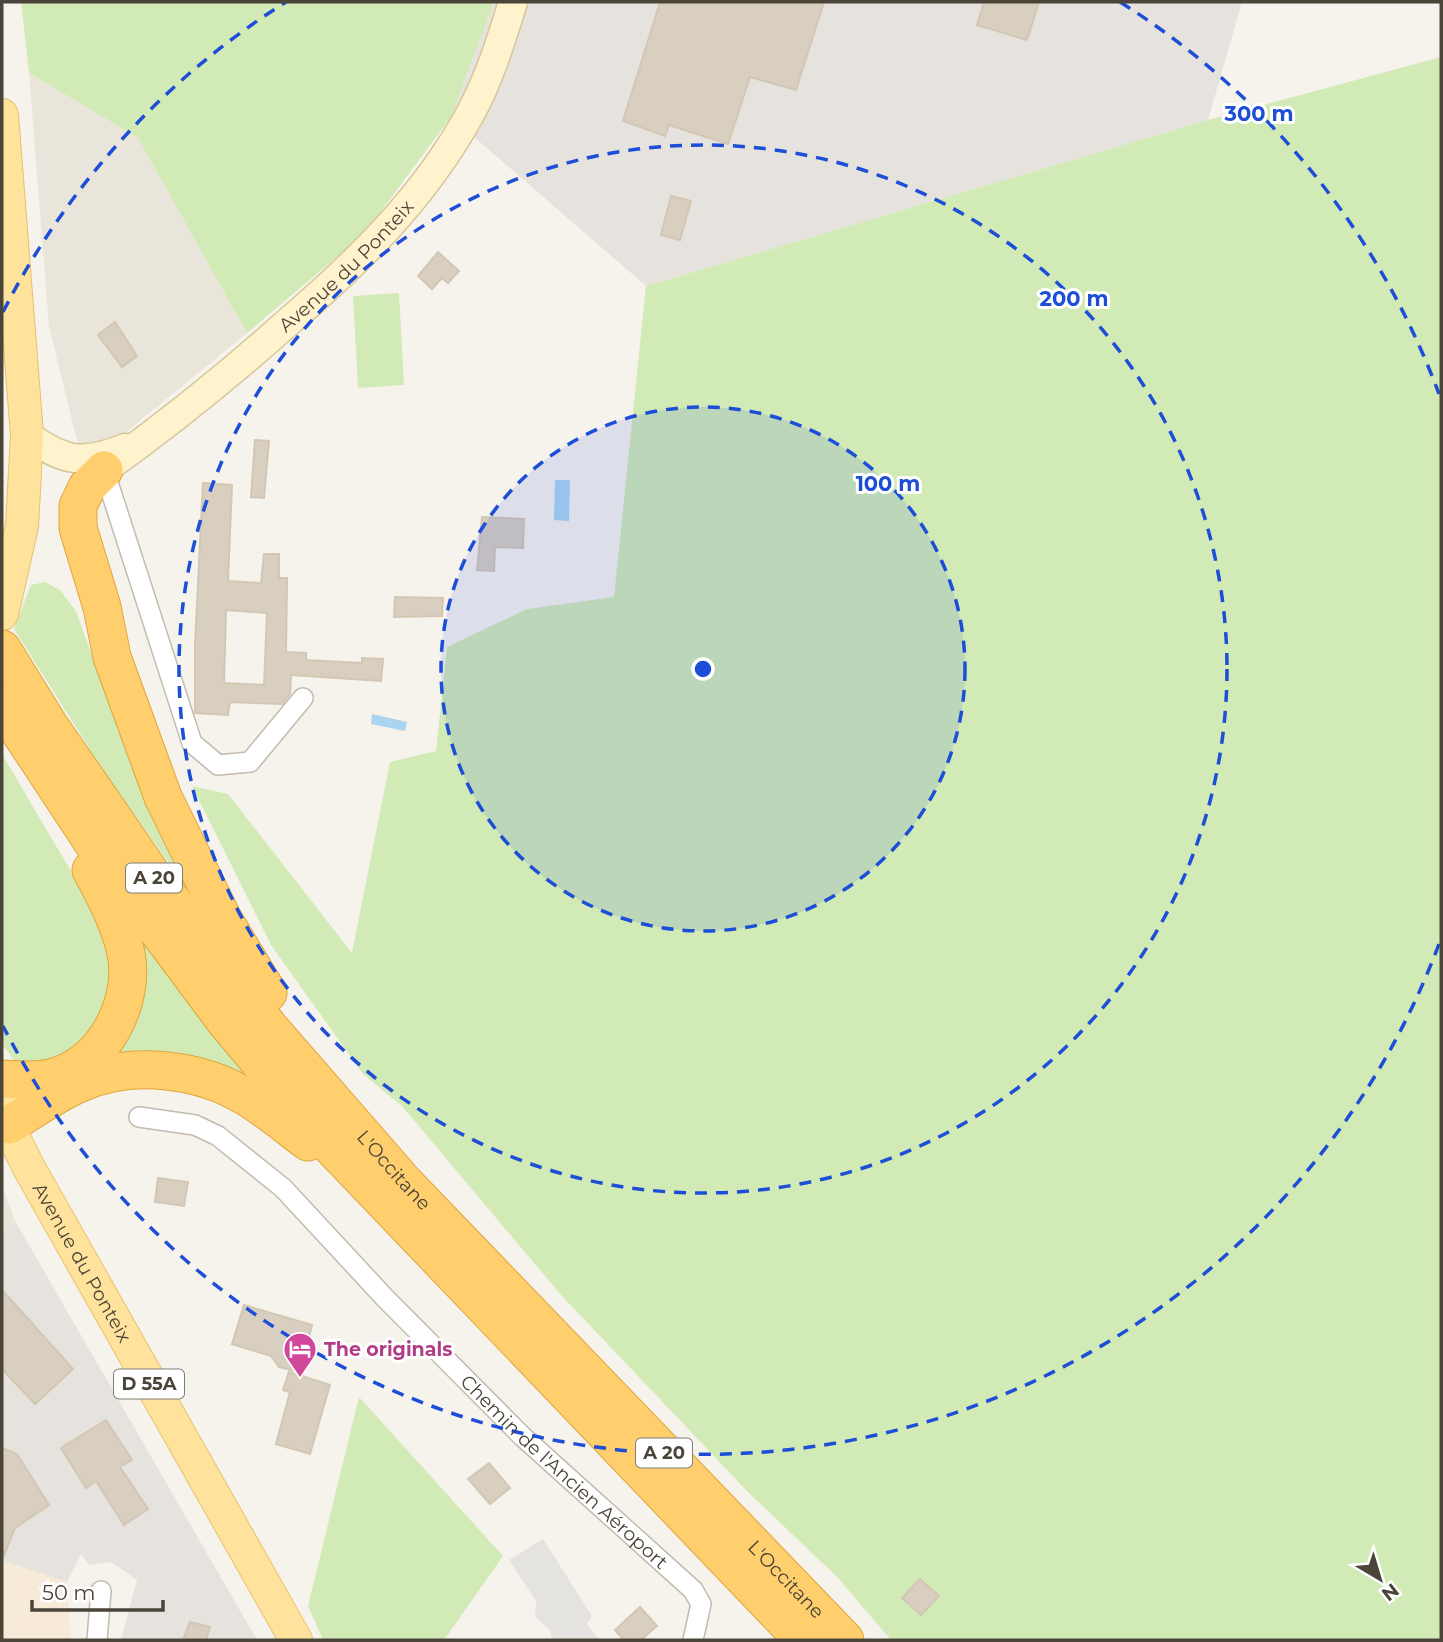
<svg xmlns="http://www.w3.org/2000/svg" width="1443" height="1642" viewBox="0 0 1443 1642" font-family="Montserrat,sans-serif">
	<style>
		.residential { fill: #eae5da }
		.commercial { fill: #f7ead8 }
		.industrial { fill: #e6e2dd }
		.green { fill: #d2eab5 }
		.parking { fill: #e5e3e0 }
		.water { fill: #a9d4f2 }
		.building { fill: #d8cfc1; stroke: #d3c7b4; stroke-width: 2; fill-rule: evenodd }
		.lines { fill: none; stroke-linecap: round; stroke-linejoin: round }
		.street-casing { stroke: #c2bbae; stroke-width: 22 }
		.secondary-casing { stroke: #d6c79b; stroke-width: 31 }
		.primary-casing { stroke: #e6c16a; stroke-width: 34 }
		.highway-casing { stroke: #e0a43c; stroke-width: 39 }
		.street { stroke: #fff; stroke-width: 19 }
		.secondary { stroke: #fff3cd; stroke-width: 28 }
		.primary { stroke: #ffe39c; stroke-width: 32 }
		.highway { stroke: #ffcf6e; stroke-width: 37 }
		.ring { fill: none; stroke: #1d4ed8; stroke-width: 3.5; stroke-dasharray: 12 9 }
		.labels { text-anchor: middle; stroke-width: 6; stroke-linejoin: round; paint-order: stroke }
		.shield { fill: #fff; stroke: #817c74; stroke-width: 2 }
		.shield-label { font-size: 18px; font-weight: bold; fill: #4b4439 }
		.street-label { font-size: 19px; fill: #4b4439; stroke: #fff }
		.hotel-label { font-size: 19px; font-weight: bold; fill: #b23c85; stroke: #fff; text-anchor: start }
		.centre { fill: #1d4ed8; stroke: #fff; stroke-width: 3.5 }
		.ring-label { font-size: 21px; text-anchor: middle; font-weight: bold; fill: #1d4ed8; stroke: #fff; stroke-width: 6; stroke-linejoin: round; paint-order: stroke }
	</style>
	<rect width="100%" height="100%" fill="#f6f3ec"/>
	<g class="residential">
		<path d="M29,73L138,138L247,333L126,432L100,447L79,449L49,326Z"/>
		<path d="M2,1186L15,1221L2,1235Z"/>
	</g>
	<path class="commercial" d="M2,1560L67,1582L71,1640H2Z"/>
	<g class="industrial">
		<path d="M494,2H1242L1208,120L646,286L451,117Z"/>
		<path d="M15,1221L257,1640H121L137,1580L111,1562L89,1565L81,1554L67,1582L2,1560V1235Z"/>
	</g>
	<g class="green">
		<path d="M21,2H494L451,117L364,234L247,333L138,138L29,73Z"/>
		<path d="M1441,57V1640H891L837,1577L748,1492L561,1295L402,1106L363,1074L271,945L192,786L228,794L352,953L390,762L436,751L447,647L527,609L614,597L646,286L1208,120Z"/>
		<path d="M399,293L404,385L358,388L353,296Z"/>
		<path d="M45,582L60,590L76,611L131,765L223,939L103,770L14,629L31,585Z"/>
		<path d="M2,754L109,936L117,998L64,1067L17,1064L2,1044Z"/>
		<path d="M125,916L273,1106L88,1072L124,1034Z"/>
		<path d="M359,1397L503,1556L444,1640H323L308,1606Z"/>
	</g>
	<path class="parking" d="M543,1539L592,1616L587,1624L599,1640H553L549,1629L535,1617L536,1601L509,1560Z"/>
	<g class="water">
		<path d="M555,480H570L569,521L554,520Z"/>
		<path d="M372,714L407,722L405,731L371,724Z"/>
	</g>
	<g class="building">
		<path d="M660,2H824L796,90L750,77L728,144L669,125L665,136L623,121Z"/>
		<path d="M984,2H1039L1027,40L977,25Z"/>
		<path d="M671,196L691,201L680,240L661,235Z"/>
		<path d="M438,252L459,271L448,283L442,278L432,289L418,276Z"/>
		<path d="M115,322L137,356L122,367L98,335Z"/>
		<path d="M255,440L269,441L264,498L251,497Z"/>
		<path d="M203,483L232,485L228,581L261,583L264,554H279V578H287L286,652L306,653V660L362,663V658L383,659L381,681L291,675L290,694L282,704L230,702L228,715L195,713V644ZM226,610L267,613L264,685L224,683Z"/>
		<path d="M482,517L524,519L523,548L495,547L494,571L477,570Z"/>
		<path d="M395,597L443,598L442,616L394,617Z"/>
		<path d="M158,1178L188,1182L184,1206L155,1202Z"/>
		<path d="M2,1290L73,1369L35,1404L2,1369Z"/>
		<path d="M244,1305L312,1325L300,1372L279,1367L271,1356L232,1344Z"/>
		<path d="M289,1372L330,1385L310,1454L276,1444L290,1392L283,1390Z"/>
		<path d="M106,1420L132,1460L120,1467L148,1509L124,1525L96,1481L86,1488L61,1448Z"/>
		<path d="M2,1448L17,1454L49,1505L15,1528L3,1558Z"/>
		<path d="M489,1463L510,1488L490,1504L468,1479Z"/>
		<path d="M920,1579L939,1596L921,1615L902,1598Z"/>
		<path d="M640,1607L657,1626L641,1640H624L615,1630Z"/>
		<path d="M190,1622L210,1627L206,1640H183Z"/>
	</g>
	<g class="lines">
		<defs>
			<g id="street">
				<path d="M104,470L192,743L218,765L250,762L303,698"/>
				<path id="s1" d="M139,1117L195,1125L218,1136L283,1188L385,1298L523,1437L693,1590L701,1604L693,1640"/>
				<path d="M97,1640L101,1591"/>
			</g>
			<g id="secondary">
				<path d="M27,435C64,462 83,465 125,448"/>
				<path id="s2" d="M104,470C168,424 229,375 287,323C358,262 423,199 469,116C489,80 501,41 513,2"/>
			</g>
			<g id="primary">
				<path d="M2,115L27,435L22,526L2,614"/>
				<path id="s3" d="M2,1102L14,1138L29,1168L296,1640"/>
			</g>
			<g id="highway">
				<path d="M104,470L87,487L78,506V528L102,607L112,657L163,797L223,919L268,993"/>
				<path id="s4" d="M2,649L49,725L153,876L269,1027L404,1182L845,1640"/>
				<path d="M2,705L97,849L225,1021L321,1136L803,1640"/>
				<path d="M2,1079C18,1079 33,1082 50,1078C102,1067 136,1004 126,953C120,924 105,896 91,870"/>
				<path d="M9,1125C31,1111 54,1095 78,1084C130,1060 200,1068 248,1098C269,1111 288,1127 308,1142"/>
			</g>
		</defs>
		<use href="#street" class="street-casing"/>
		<use href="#secondary" class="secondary-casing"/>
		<use href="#primary" class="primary-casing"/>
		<use href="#highway" class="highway-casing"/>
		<use href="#street" class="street"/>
		<use href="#secondary" class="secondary"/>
		<use href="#primary" class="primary"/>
		<use href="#highway" class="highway"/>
	</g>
	<circle cx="703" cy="669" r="262" fill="#1d4ed8" fill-opacity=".12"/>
	<g class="ring">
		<circle cx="703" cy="669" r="262"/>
		<circle cx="703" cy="669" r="524"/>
		<path d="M1439 944A786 786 0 0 1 3 1026M3 312A786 786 0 0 1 286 2M1120 2A786 786 0 0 1 1439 394"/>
	</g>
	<defs>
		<symbol id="hotel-pin" viewBox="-11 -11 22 30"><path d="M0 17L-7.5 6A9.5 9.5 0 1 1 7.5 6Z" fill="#d1479c" stroke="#fff"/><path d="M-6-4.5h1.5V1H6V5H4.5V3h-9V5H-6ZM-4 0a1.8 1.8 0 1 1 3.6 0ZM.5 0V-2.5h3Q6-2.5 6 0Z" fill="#fff"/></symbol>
	</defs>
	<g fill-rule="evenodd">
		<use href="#hotel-pin" x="281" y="1330" width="38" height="52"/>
	</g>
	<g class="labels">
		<g class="shield">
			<rect x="126" y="863.5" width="56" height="29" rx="5"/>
			<rect x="114" y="1369.5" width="70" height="29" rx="5"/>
			<rect x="636" y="1438.5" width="56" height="29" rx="5"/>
		</g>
		<g class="shield-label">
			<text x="154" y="884">A 20</text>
			<text x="149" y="1390">D 55A</text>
			<text x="664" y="1459">A 20</text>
		</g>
		<g class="street-label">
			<text dy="7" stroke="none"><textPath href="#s2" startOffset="317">Avenue du Ponteix</textPath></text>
			<text dy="7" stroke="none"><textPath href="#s4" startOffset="653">L'Occitane</textPath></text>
			<text dy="7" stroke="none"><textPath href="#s3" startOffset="180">Avenue du Ponteix</textPath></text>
			<text dy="7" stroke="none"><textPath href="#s1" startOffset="565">Chemin de l'Ancien Aéroport</textPath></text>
			<text dy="7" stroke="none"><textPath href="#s4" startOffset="1220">L'Occitane</textPath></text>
		</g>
		<g class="hotel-label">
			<text x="324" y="1356">The originals</text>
		</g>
	</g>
	<circle cx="703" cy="669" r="10" class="centre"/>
	<g class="ring-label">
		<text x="1259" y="121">300 m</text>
		<text x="1074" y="306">200 m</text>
		<text x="888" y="491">100 m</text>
	</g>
	<rect width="1443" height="1642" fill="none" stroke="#4b4439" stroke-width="7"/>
	<g transform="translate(1380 1579) rotate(142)" stroke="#ffffff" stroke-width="5" paint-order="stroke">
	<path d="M0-5L12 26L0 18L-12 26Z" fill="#4b4439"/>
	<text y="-10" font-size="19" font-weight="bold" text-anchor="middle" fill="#4b4439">N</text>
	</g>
	<path d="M32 1600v10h131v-10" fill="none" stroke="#4b4439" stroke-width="3.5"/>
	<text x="42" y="1600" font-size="21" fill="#4b4439" stroke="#ffffff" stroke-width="5" paint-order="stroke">50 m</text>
</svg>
